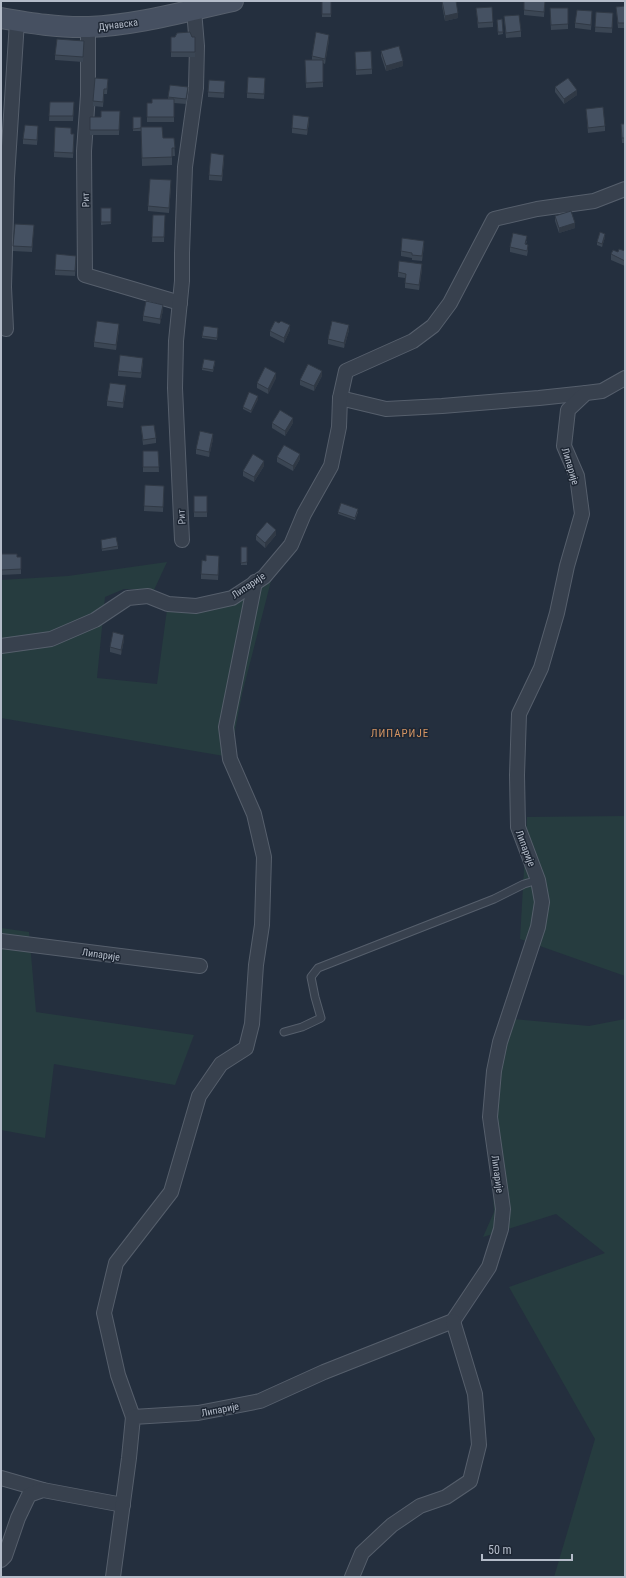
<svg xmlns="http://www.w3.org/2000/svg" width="626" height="1578" viewBox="0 0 626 1578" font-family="'Roboto Condensed',sans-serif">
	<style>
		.green { fill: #263c3f }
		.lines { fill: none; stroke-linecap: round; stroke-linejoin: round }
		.lane-casing { stroke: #565f6c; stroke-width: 9 }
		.street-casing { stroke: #565f6c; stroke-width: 16 }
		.secondary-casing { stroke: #565f6c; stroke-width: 22 }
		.lane { stroke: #38414e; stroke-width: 7 }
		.street { stroke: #38414e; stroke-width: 14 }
		.secondary { stroke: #465061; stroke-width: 20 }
		.wall { fill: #3b4654 }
		.shaded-wall { fill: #303945 }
		.building { fill: #455162; stroke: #303945 }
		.labels { text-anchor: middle; stroke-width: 3; stroke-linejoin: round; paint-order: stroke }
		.street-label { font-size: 10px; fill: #b4bcc9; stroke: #1d2633 }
		.neighbourhood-label { font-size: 11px; letter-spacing: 1px; fill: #d59563; stroke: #1d2633 }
	</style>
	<rect width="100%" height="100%" fill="#242f3e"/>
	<g class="green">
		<path d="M167,562L154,590L124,589L105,597L97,678L157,684L168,602H183L271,581L242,694L230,757L1,718V580L68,576Z"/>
		<path d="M625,816V976L520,939L527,817Z"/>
		<path d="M1,928L29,932L36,1012L194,1035L175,1085L54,1064L45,1138L1,1130Z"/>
		<path d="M504,1018L589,1026L625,1019V1577H554L595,1439L509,1287L605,1253L556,1214L483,1237L494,1212L493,1191L483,1120L491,1061Z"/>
	</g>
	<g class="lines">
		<defs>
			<path id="lane" d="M284,1032L302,1027L321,1018L315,997L311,977L318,968L494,899L524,884L538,880"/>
			<g id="street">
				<path d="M88,27V95L84,151L85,275L180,303"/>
				<path d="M6,329L4,287L7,178L17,21"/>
				<path d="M340,398L386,409L442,406L539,398L586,393"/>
				<path d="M182,540L175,388L176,341L182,281V253L185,167L196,88L197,46L194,10"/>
				<path d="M1,646L51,639L95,620L128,598L148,596L168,604L196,606L232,598L264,577L291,545L304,514L331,466L339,427L340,398L346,371L413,341L433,326L450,303L494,219L537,209L594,201L625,189"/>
				<path d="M1,941L200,966"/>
				<path d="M133,1417L118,1375L104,1313L116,1263L171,1192L199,1096L221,1064L246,1048L252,1024L256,965L262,925L264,857L254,814L230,759L226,727L255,582"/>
				<path d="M1,1478L43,1490"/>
				<path d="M1,1560L5,1556L18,1518L29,1495L43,1490L123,1505"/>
				<path d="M113,1577L129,1458L133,1417L198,1413L260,1401L324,1372L453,1321L489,1267L501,1229L503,1209L490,1117L494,1071L500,1042L538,927L542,902L538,880L518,827L517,775L519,714L541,668L557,613L567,566L582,514L577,476L564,446L568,410L586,393L602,391L625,378"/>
				<path d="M352,1577L362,1553L392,1525L420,1506L446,1497L470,1481L479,1445L475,1394L453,1321"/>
			</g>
			<path id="secondary" d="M1,18C30,23 59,28 89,27C138,25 186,11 233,1"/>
		</defs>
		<use href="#lane" class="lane-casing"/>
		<use href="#street" class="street-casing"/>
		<use href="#secondary" class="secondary-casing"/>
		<use href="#lane" class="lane"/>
		<use href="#street" class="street"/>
		<use href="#secondary" class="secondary"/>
	</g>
	<g class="wall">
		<rect x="322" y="1" width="9" height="16"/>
		<path d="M440,1H456L458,18L445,21L442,6V2H440Z"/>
		<path d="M545,1L544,17L524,15V10Z"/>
		<path d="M625,6V28H618L616,7Z"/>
		<path d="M476,8L493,22V27L478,28Z"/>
		<path d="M568,8V29L551,30L550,14Z"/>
		<path d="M596,12L613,13L612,33L595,32Z"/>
		<path d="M504,16L521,31V37L506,38Z"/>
		<path d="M592,16L591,30L575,28V23Z"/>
		<path d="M502,19L503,34L498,35L497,20Z"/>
		<rect x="171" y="37" width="24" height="20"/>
		<path d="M329,40L325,64L323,63V87L306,88L305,60H312V56Z"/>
		<path d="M84,46L83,62L55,60V55Z"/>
		<path d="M381,51L403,66L386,71L381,56Z"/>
		<path d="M355,52L372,69V74L356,75Z"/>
		<path d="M108,79L107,94H104L103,107L93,106V101Z"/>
		<path d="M225,81L224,98L208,97V92Z"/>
		<path d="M265,83L264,99L247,98V93Z"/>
		<path d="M555,87L577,95L564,104L555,92Z"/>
		<path d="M188,92L186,104L174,103V122H147V103H152L168,99V97Z"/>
		<path d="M50,102H74L73,121H49Z"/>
		<path d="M586,109L605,126V131L588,133Z"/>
		<path d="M120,111L119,135H90V117H101Z"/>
		<rect x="133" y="117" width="8" height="14"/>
		<path d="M309,122L307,135L292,133V128Z"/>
		<path d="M621,124H625V143H622Z"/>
		<path d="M141,127L163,138H174L175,156H172V165L142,166Z"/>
		<path d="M38,131L37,145L23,144V139Z"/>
		<path d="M71,134L74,139L73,158L54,157V152Z"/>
		<path d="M224,160L222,181L209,180V175Z"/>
		<path d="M171,186L169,213L148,211V206Z"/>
		<path d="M101,208H111V224L101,225Z"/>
		<path d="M153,215H165L164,242H152Z"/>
		<path d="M555,216L575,228L559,233L555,221Z"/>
		<path d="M34,225L32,252L13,251V246Z"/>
		<path d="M605,237L602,247L597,245V242Z"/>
		<path d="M527,241L526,244L528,250L527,256L510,252V247Z"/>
		<path d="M424,246L422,261L412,260V258L401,256V251Z"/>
		<path d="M625,251V266L611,260V254Z"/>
		<path d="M76,261L75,276L55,275V270Z"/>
		<path d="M422,269L419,290L405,288V278L398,277V272Z"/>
		<path d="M163,310L160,324L143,321V316Z"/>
		<path d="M279,323L290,330L284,343L270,336V331Z"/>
		<path d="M119,329L116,350L94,347V342Z"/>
		<path d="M349,330L344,348L328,344V339Z"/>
		<path d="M218,331L217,340L202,338V336Z"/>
		<path d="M143,363L141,378L118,376V371Z"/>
		<path d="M215,363L213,372L202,370V368Z"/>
		<path d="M322,376L314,391L300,385V380Z"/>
		<path d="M276,378L268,394L257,388V383Z"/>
		<path d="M126,390L123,408L107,406V401Z"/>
		<path d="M258,399L251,413L243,409V407Z"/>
		<path d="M272,423H293L285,436L272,428Z"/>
		<path d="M141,426L156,438V443L143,445Z"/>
		<path d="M213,439L209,457L196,454V449Z"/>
		<path d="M143,451H158L159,472H143Z"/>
		<path d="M277,457L300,459L293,471L277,462Z"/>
		<path d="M264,466L254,482L243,476V471Z"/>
		<path d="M145,485L164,486L163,512L144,511Z"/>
		<rect x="194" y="496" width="13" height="21"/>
		<path d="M338,512H358L355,520L338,514Z"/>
		<path d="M256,535H276L265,548L256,540Z"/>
		<path d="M101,540L118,546V549L102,551Z"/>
		<rect x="241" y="547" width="6" height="18"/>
		<path d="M1,554L17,557H21V574L1,575Z"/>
		<path d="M219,561L218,580L201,579V574Z"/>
		<path d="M124,640L121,655L110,652V647Z"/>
	</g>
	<g class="shaded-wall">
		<path d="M458,13V18L445,21V16Z"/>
		<path d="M329,35V40L325,64V59Z"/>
		<path d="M403,61V66L386,71V66Z"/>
		<path d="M577,90V95L564,104V99Z"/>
		<path d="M309,117V122L307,135V130Z"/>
		<path d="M575,223V228L559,233V228Z"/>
		<path d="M605,234V237L602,247V244Z"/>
		<path d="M424,241V246L422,261V256Z"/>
		<path d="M422,264V269L419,290V285Z"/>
		<path d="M163,305V310L160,324V319Z"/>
		<path d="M119,324V329L116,350V345Z"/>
		<path d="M290,325V330L284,343V338Z"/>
		<path d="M349,325V330L344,348V343Z"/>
		<path d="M322,371V376L314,391V386Z"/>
		<path d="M276,373V378L268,394V389Z"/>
		<path d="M126,385V390L123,408V403Z"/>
		<path d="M258,396V399L251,413V411Z"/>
		<path d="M293,418V423L285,436V431Z"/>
		<path d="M213,434V439L209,457V452Z"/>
		<path d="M300,454V459L293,471V466Z"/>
		<path d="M264,461V466L254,482V477Z"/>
		<path d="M276,530V535L265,548V543Z"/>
		<path d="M124,635V640L121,655V650Z"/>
	</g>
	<g class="building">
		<rect x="322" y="1" width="9" height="13"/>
		<path d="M442,1H456L458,13L445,16Z"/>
		<path d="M524,1H545L544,12L524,10Z"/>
		<path d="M625,6V23H618L616,7Z"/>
		<path d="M492,7L493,22L478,23L476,8Z"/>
		<path d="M550,8H568V24L551,25Z"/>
		<path d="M577,10L592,11L591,25L575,23Z"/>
		<path d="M596,12L613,13L612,28L595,27Z"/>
		<path d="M519,15L521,31L506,33L504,16Z"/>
		<path d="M502,19L503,32H498L497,20Z"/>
		<path d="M190,32L192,37H195V52H171V37H175L177,33Z"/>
		<path d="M316,32L329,35L325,59L312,56Z"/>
		<path d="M57,39L84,41L83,57L55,55Z"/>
		<path d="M399,46L403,61L386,66L381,51Z"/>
		<path d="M371,51L372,69L356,70L355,52Z"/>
		<path d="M305,60H323V82L306,83Z"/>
		<path d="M248,77L265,78L264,94L247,93Z"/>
		<path d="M95,78L108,79L107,89H104L103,102L93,101Z"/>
		<path d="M568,78L577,90L564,99L555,87Z"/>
		<path d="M209,80L225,81L224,93L208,92Z"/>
		<path d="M170,85L188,87L186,99L168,97Z"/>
		<path d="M152,99H174V117H147V103H152Z"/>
		<path d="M50,102H74L73,116H49Z"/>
		<path d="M603,107L605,126L588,128L586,109Z"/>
		<path d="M101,111H120L119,130H90V117H101Z"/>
		<path d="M293,115L309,117L307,130L292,128Z"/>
		<path d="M133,117H141V128L133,129Z"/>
		<path d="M621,124H625V138H622Z"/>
		<path d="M25,125L38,126L37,140L23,139Z"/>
		<path d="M55,127L71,128V134H74L73,153L54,152Z"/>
		<path d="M141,127H162L163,138H174L175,148H172V157L142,158Z"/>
		<path d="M211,153L224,155L222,176L209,175Z"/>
		<path d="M150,179L171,180L169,208L148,206Z"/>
		<rect x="101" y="208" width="10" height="14"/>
		<path d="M571,211L575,223L559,228L555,216Z"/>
		<path d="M153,215H165L164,237H152Z"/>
		<path d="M15,224L34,225L32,247L13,246Z"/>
		<path d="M600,232L605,234L602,244L597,242Z"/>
		<path d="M513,233L527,236L525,244L528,245L527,251L510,247Z"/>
		<path d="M402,238L424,241L422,256L412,255V253L401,251Z"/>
		<path d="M619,249L625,251V261L611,254L613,250L618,252Z"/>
		<path d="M56,254L76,256L75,271L55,270Z"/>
		<path d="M399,261L422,264L419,285L405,283L406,274L398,272Z"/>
		<path d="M146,301L163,305L160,319L143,316Z"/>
		<path d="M97,321L119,324L116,345L94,342Z"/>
		<path d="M275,321L279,323L281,321L290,325L284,338L270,331Z"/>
		<path d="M332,321L349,325L344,343L328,339Z"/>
		<path d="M204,326L218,328L217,338L202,336Z"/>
		<path d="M120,355L143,358L141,373L118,371Z"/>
		<path d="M204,359L215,361L213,370L202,368Z"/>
		<path d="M308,364L322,371L314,386L300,380Z"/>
		<path d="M265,367L276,373L268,389L257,383Z"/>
		<path d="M110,383L126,385L123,403L107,401Z"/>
		<path d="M249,392L258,396L251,411L243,407Z"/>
		<path d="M280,410L293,418L285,431L272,423Z"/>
		<path d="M154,425L156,438L143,440L141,426Z"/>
		<path d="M200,431L213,434L209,452L196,449Z"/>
		<path d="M284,445L300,454L293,466L277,457Z"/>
		<path d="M143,451H158L159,467H143Z"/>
		<path d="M253,454L264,461L254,477L243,471Z"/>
		<path d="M145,485L164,486L163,507L144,506Z"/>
		<rect x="194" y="496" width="13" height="16"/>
		<path d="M341,503L358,509L355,518L338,512Z"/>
		<path d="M267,522L276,530L265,543L256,535Z"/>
		<path d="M116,537L118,546L102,549L101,540Z"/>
		<path d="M241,547H247V562L241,563Z"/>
		<path d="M1,554H17V557H21V569L1,570Z"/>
		<path d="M206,555L219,556L218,575L201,574L202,560L206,561Z"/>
		<path d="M113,632L124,635L121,650L110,647Z"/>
	</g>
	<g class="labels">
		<g class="street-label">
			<text transform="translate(118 24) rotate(-7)" y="4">Дунавска</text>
			<text transform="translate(85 200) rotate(-91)" y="4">Рит</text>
			<text transform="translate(571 466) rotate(73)" y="4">Липарије</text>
			<text transform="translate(181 517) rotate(-93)" y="4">Рит</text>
			<text transform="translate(248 585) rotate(-34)" y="4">Липарије</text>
			<text transform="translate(526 848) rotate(69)" y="4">Липарије</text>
			<text transform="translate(101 954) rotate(8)" y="4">Липарије</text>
			<text transform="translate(498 1174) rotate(82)" y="4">Липарије</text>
			<text transform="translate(220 1409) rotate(-11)" y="4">Липарије</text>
		</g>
		<g class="neighbourhood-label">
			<text x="400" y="737">ЛИПАРИЈЕ</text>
		</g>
	</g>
	<rect width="626" height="1578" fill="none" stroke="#b4bcc9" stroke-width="4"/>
	<path d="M482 1554v6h90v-6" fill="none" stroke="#b4bcc9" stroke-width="2"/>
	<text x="488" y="1554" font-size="12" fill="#b4bcc9" stroke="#1d2633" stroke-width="3" paint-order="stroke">50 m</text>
</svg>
